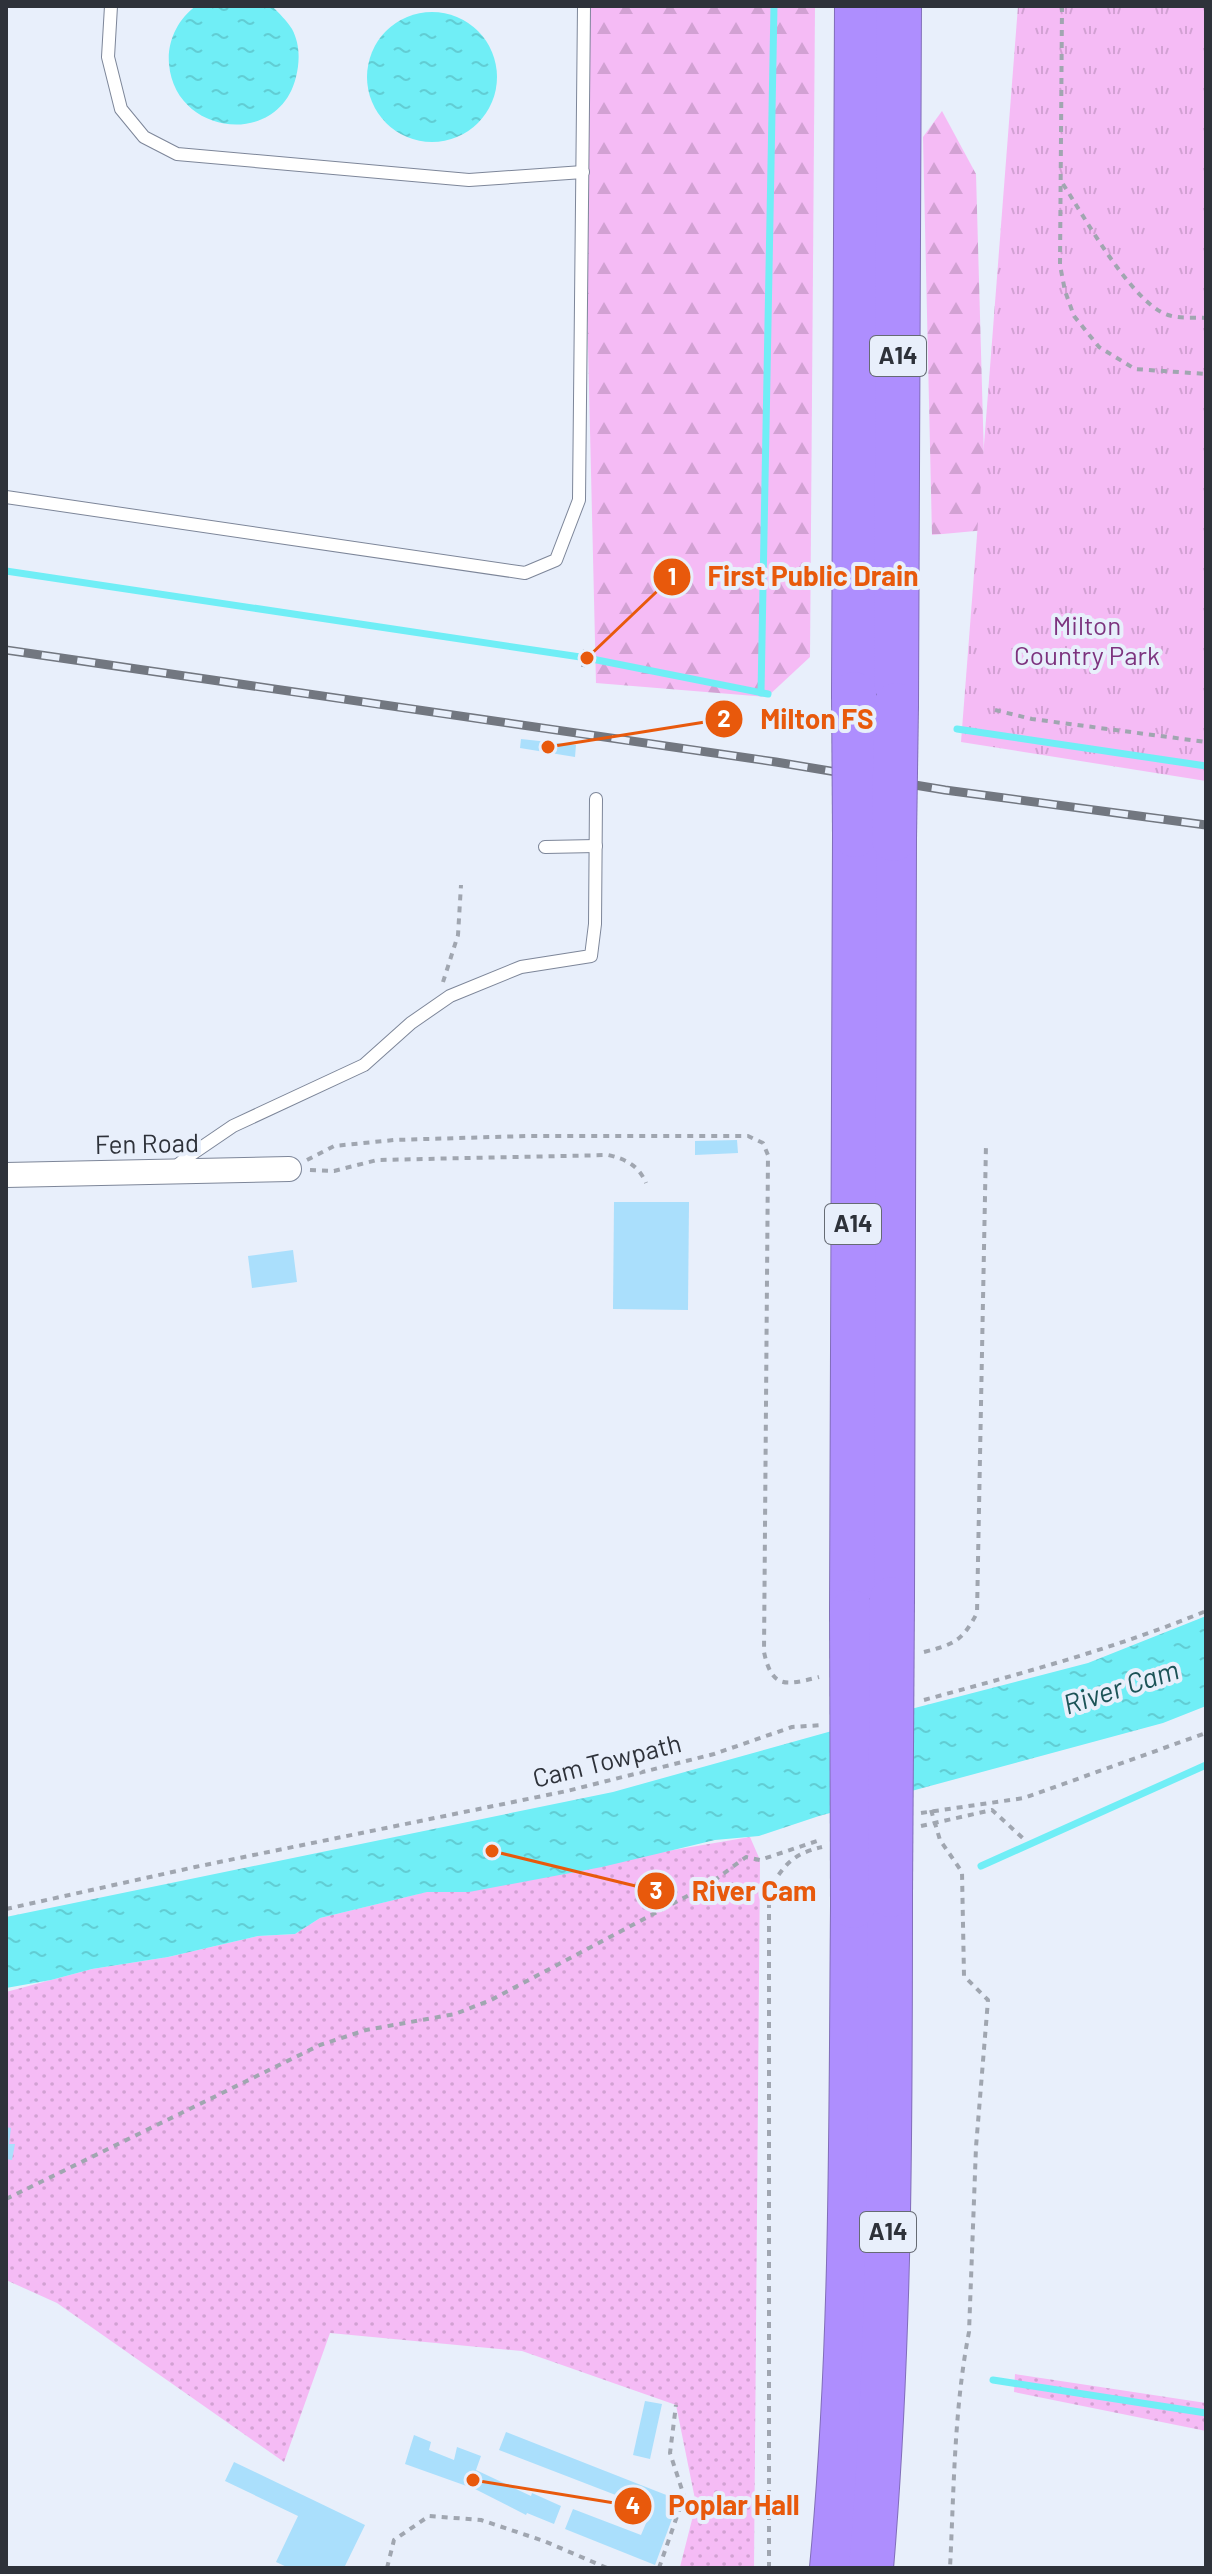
<svg xmlns="http://www.w3.org/2000/svg" width="1212" height="2574" viewBox="0 0 1212 2574" font-family="Barlow,sans-serif">
	<style>
		.grass { fill: url(#grass-dots) }
		.forest { fill: url(#forest-firs) }
		.park { fill: url(#park-tufts) }
		.water { fill: url(#water-ripples) }
		.lines { fill: none; stroke-linecap: round; stroke-linejoin: round }
		.stream { stroke: #70eef6; stroke-width: 7 }
		.building { fill: #aadffc }
		.lane-casing { stroke: #7d8699; stroke-width: 14 }
		.street-casing { stroke: #7d8699; stroke-width: 26 }
		.highway-casing { stroke: #816eb9; stroke-width: 46 }
		.path { stroke: #a0a6b0; stroke-width: 4; stroke-dasharray: 6 6; stroke-linecap: butt }
		.lane { stroke: #fff; stroke-width: 12 }
		.street { stroke: #fff; stroke-width: 24 }
		.highway { stroke: #ae8efe; stroke-width: 44 }
		.rail-casing { stroke: #727780; stroke-width: 9 }
		.rail { stroke: #e8effb; stroke-width: 6; stroke-dasharray: 18; stroke-linecap: butt }
		.highway-bridge-casing { stroke: #816eb9; stroke-width: 46; stroke-linecap: butt }
		.highway-bridge { stroke: #ae8efe; stroke-width: 44 }
		.labels { text-anchor: middle; stroke-width: 8; stroke-linejoin: round; paint-order: stroke }
		.shield { fill: #e8effb; stroke: #666b74; stroke-width: 2 }
		.shield-label { font-size: 24px; font-weight: bold; fill: #2e323a }
		.park-label { font-size: 26px; fill: #7c337e; stroke: #e8effb }
		.street-label { font-size: 26px; fill: #2e323a; stroke: #e8effb }
		.water-label { font-size: 28px; font-style: italic; fill: #1c5357; stroke: #e8effb }
		.leader { fill: none; stroke: #e8590c; stroke-width: 3 }
		.callout-dot { fill: #e8590c; stroke: #e8effb; stroke-width: 3 }
		.mark-label { font-size: 24px; text-anchor: middle; font-weight: bold; fill: #fff }
		.callout-label { font-size: 28px; text-anchor: middle; font-weight: bold; fill: #e8590c; stroke: #e8effb; stroke-width: 8; stroke-linejoin: round; paint-order: stroke }
	</style>
	<defs>
		<pattern id="grass-dots" width="8" height="8" patternUnits="userSpaceOnUse" patternTransform="scale(2)"><rect width="8" height="8" fill="#f5bbf5"/><path d="M2 2h.1M6 6h.1" fill="none" stroke="#d2a1d3" stroke-width="1.8" stroke-linecap="round"/></pattern>
		<pattern id="forest-firs" width="22" height="20" patternUnits="userSpaceOnUse" patternTransform="scale(2)"><rect width="22" height="20" fill="#f5bbf5"/><path d="M5 1l3.5 6h-7zM16 11l3.5 6h-7z" fill="#d2a1d3"/></pattern>
		<pattern id="park-tufts" width="24" height="20" patternUnits="userSpaceOnUse" patternTransform="scale(2)"><rect width="24" height="20" fill="#f5bbf5"/><path d="M3 7l-1-3M5 7V3M7 7l1-3M15 17l-1-3M17 17v-4M19 17l1-3" fill="none" stroke="#d2a1d3"/></pattern>
		<pattern id="water-ripples" width="26" height="14" patternUnits="userSpaceOnUse" patternTransform="scale(2)"><rect width="26" height="14" fill="#70eef6"/><path d="M2 4q2-2 4 0t4 0M15 11q2-2 4 0t4 0" fill="none" stroke="#61cdd4"/></pattern>
	</defs>
	<rect width="100%" height="100%" fill="#e8effb"/>
	<g class="grass">
		<path d="M750,1837L760,1860L754,2568L680,2567L696,2504L676,2405L522,2351L330,2333L284,2462L57,2303L6,2280V1992L92,1969L168,1957L258,1936L295,1934L320,1918L426,1892Z"/>
		<path d="M1015,2374L1206,2403V2431L1014,2392Z"/>
	</g>
	<g class="forest">
		<path d="M590,6H815L810,657L767,697L596,683L585,219Z"/>
		<path d="M942,111L976,174L986,530L932,535L923,137Z"/>
	</g>
	<path class="park" d="M1018,6H1206V781L961,742Z"/>
	<g class="water">
		<path d="M196,6H272C279,13 287,21 292,29C300,44 300,61 296,77C279,148 175,136 169,64C167,41 178,19 196,6Z"/>
		<circle cx="432" cy="77" r="65"/>
		<path d="M1206,1616V1706L1163,1723L819,1816L759,1836L715,1840L602,1867L469,1892H427L320,1918L295,1934L258,1936L168,1957L92,1969L51,1980L6,1988V1917L613,1792L907,1710L1088,1663Z"/>
	</g>
	<g class="lines">
		<g class="stream">
			<path d="M6,571L587,658L768,694"/>
			<path d="M761,693L774,6"/>
			<path d="M957,729L1206,766"/>
			<path d="M981,1866L1206,1765"/>
			<path d="M993,2380L1206,2413"/>
		</g>
	</g>
	<g class="building">
		<path d="M521,739L576,745L575,757L520,748Z"/>
		<path d="M737,1140L738,1153L695,1155V1141Z"/>
		<path d="M614,1202H689L688,1310L613,1309Z"/>
		<path d="M293,1250L297,1282L252,1288L248,1256Z"/>
		<path d="M6,2127L11,2128L9,2144H15L12,2160L6,2159Z"/>
		<path d="M645,2401L662,2404L650,2459L633,2455Z"/>
		<path d="M506,2432L679,2500L655,2565L565,2529L573,2509L641,2535L652,2509L499,2450Z"/>
		<path d="M414,2435L431,2442L429,2450L454,2460L457,2447L481,2456L476,2470L531,2496L532,2493L561,2506L554,2524L527,2513L526,2515L475,2489L405,2464Z"/>
		<path d="M234,2462L365,2525L344,2568H289L276,2562L298,2516L225,2481Z"/>
	</g>
	<g class="lines">
		<defs>
			<g id="lane">
				<path d="M111,6L108,57L121,109L144,137L177,154L469,180L583,172"/>
				<path d="M6,497L525,573L556,560L579,500L584,6"/>
				<path d="M545,847L596,846"/>
				<path d="M172,1170L186,1158L233,1126L364,1065L411,1023L450,996L521,967L591,956L595,924L596,799"/>
			</g>
			<path id="street" d="M6,1175L289,1169"/>
			<g id="highway">
				<path d="M854,694L857,6"/>
				<path d="M896,705L899,6"/>
				<path d="M892,1599L894,839"/>
				<path d="M852,1612L855,835"/>
				<path d="M832,2568C853,2348 851,2127 853,1906"/>
				<path d="M871,2568C890,2344 890,2120 890,1895"/>
			</g>
		</defs>
		<use href="#lane" class="lane-casing"/>
		<use href="#street" class="street-casing"/>
		<use href="#highway" class="highway-casing"/>
		<g class="path">
			<path d="M1062,6L1060,265L1065,291L1074,316L1099,347L1135,369L1206,374"/>
			<path d="M1063,184C1085,218 1132,303 1168,315C1180,319 1194,317 1206,318"/>
			<path d="M583,667L585,649"/>
			<path d="M995,710L1032,719L1206,742"/>
			<path d="M443,982L458,935L461,885"/>
			<path d="M307,1160L334,1146L394,1140L526,1136H748L763,1143L768,1155L764,1652C772,1690 787,1685 819,1677"/>
			<path d="M310,1170L334,1171L377,1160L608,1155C626,1159 639,1166 646,1183"/>
			<path d="M924,1652C955,1644 962,1641 977,1613L986,1144"/>
			<path d="M924,1700C1019,1674 1114,1649 1206,1611"/>
			<path d="M931,1810L940,1840L962,1872L964,1976L988,2000L976,2147L969,2332C954,2409 954,2490 950,2568"/>
			<path d="M921,1813L1024,1798L1206,1733"/>
			<path d="M921,1826L992,1810L1026,1841"/>
			<path d="M6,1909L195,1867L567,1791L714,1754L792,1727L822,1725"/>
			<path d="M6,2199L320,2045L366,2030L455,2014L491,2000L708,1885L746,1857L760,1860L820,1840"/>
			<path d="M387,2568L394,2540L429,2516L481,2520L544,2541L607,2568"/>
			<path d="M659,2568L684,2496L670,2453L676,2405"/>
			<path d="M769,2568V1890C784,1865 792,1854 822,1847"/>
		</g>
		<use href="#lane" class="lane"/>
		<use href="#street" class="street"/>
		<use href="#highway" class="highway"/>
		<defs>
			<path id="rail" d="M6,650L776,762L945,790L1206,825"/>
		</defs>
		<use href="#rail" class="rail-casing"/>
		<use href="#rail" class="rail"/>
		<defs>
			<g id="highway-bridge">
				<path d="M854,694L855,835"/>
				<path d="M894,839L896,705"/>
				<path d="M852,1612L853,1906"/>
				<path d="M890,1895L892,1599"/>
			</g>
		</defs>
		<use href="#highway-bridge" class="highway-bridge-casing"/>
		<use href="#highway-bridge" class="highway-bridge"/>
	</g>
	<g class="labels">
		<g class="shield">
			<rect x="870" y="336" width="56" height="40" rx="6"/>
			<rect x="825" y="1204" width="56" height="40" rx="6"/>
			<rect x="860" y="2212" width="56" height="40" rx="6"/>
		</g>
		<g class="shield-label">
			<text x="898" y="364">A14</text>
			<text x="853" y="1232">A14</text>
			<text x="888" y="2240">A14</text>
		</g>
		<g class="park-label">
			<text x="1087" y="635">Milton<tspan x="1087" dy="30">Country Park</tspan></text>
		</g>
		<g class="street-label">
			<text transform="translate(147 1144) rotate(-1)" y="9">Fen Road</text>
			<text transform="translate(607 1761) rotate(-14)" y="9">Cam Towpath</text>
		</g>
		<g class="water-label">
			<text transform="translate(1121 1687) rotate(-18)" y="10">River Cam</text>
		</g>
	</g>
	<path class="leader" d="M587 658L672 577M548 747L724 719M492 1851L656 1891M473 2480L633 2506"/>
	<g class="callout-dot">
		<circle cx="587" cy="658" r="8"/>
		<circle cx="548" cy="747" r="8"/>
		<circle cx="492" cy="1851" r="8"/>
		<circle cx="473" cy="2480" r="8"/>
		<circle cx="672" cy="577" r="20"/>
		<circle cx="724" cy="719" r="20"/>
		<circle cx="656" cy="1891" r="20"/>
		<circle cx="633" cy="2506" r="20"/>
	</g>
	<g class="mark-label">
		<text x="672" y="585">1</text>
		<text x="724" y="727">2</text>
		<text x="656" y="1899">3</text>
		<text x="633" y="2514">4</text>
	</g>
	<g class="callout-label">
		<text x="813" y="586">First Public Drain</text>
		<text x="817" y="729">Milton FS</text>
		<text x="754" y="1901">River Cam</text>
		<text x="734" y="2515">Poplar Hall</text>
	</g>
	<rect width="1212" height="2574" fill="none" stroke="#2e323a" stroke-width="16"/>
</svg>
